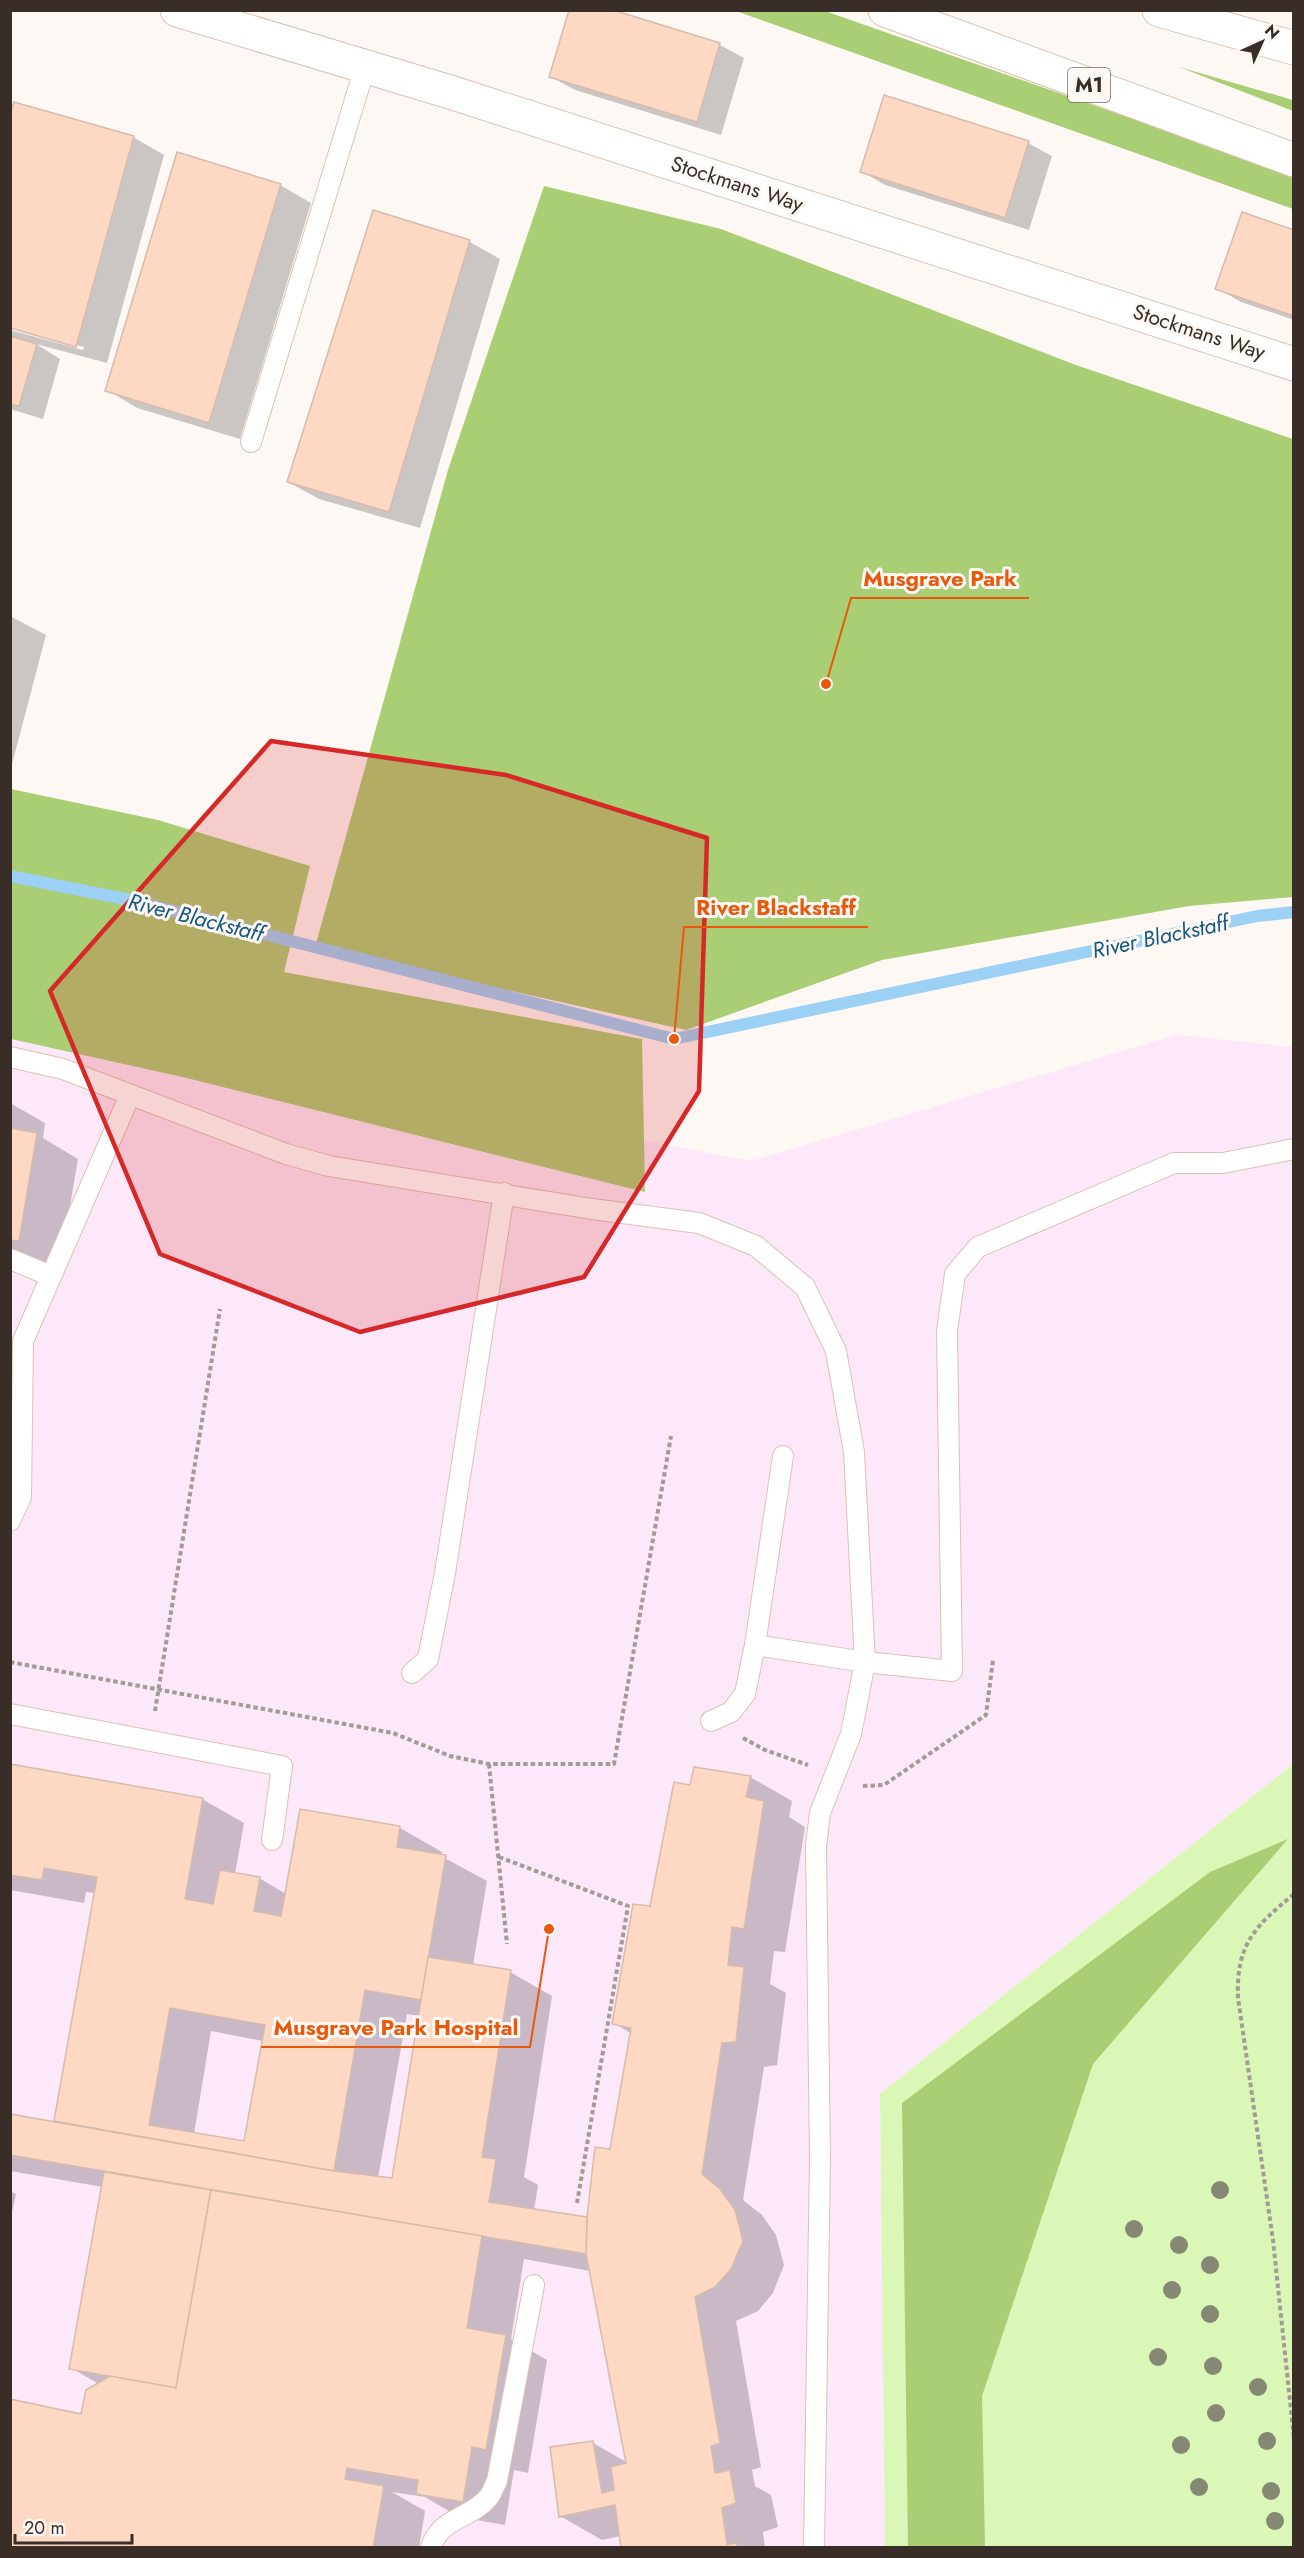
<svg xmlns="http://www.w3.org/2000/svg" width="1304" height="2558" viewBox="0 0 1304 2558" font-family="Jost,sans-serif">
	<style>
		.medical { fill: #fce8f8 }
		.green { fill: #dbf7b7 }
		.forest { fill: #a9ce74 }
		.shadow { fill: #0003; fill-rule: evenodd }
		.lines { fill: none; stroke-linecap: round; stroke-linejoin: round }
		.stream { stroke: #9dd0f5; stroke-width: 12 }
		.building { fill: #fdd8c3; stroke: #d7bbac; stroke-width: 1.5; fill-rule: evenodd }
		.lane-casing { stroke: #ddc2b2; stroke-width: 22 }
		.street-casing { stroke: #ddc2b2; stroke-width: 35 }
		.highway-casing { stroke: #ddc2b2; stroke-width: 35 }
		.path { stroke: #a39b96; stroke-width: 4; stroke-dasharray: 4.5 3; stroke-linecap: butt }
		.lane { stroke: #fff; stroke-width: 20 }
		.street { stroke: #fff; stroke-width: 33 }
		.highway { stroke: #fff; stroke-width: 33 }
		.tree { fill: #858973 }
		.marked { fill: #d62828; fill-opacity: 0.2; stroke: #d62828; stroke-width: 4.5; stroke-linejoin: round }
		.labels { text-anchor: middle; stroke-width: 6; stroke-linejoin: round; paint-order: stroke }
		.shield { fill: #fdf8f4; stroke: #736a64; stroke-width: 1.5 }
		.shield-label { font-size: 20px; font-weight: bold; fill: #382d27 }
		.street-label { font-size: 21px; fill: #382d27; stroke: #fdf8f4 }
		.water-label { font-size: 22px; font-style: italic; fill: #135880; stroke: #fdf8f4 }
		.leader { fill: none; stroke: #e8590c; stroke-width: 2 }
		.callout-dot { fill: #e8590c; stroke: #fdf8f4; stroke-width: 2 }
		.callout-label { font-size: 22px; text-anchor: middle; font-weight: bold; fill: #e8590c; stroke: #fdf8f4; stroke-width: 6; stroke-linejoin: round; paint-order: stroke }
	</style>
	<rect width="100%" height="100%" fill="#fdf8f4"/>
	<path class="medical" d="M11,1005L311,1077L751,1161L1176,1035L1293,1047V1764L880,2094L885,2547L11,2548Z"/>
	<path class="green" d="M1293,1764V2547H885L880,2094Z"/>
	<g class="forest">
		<path d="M736,11H825L1293,175V209Z"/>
		<path d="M1179,67L1293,100V111Z"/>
		<path d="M544,186L721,229L1076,365L1293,439V897L1189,906L882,960L686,1030L315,947L448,470Z"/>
		<path d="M11,789L158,820L310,866L284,972L642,1039L645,1192L187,1078L11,1039Z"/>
		<path d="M1288,1839L1093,2064L982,2396L985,2547H908L902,2103L1210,1872Z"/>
	</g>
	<g class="shadow">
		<path d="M607,10L720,45L744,58L721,135L575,90L551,77Z"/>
		<path d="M133,137L164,155L107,363L36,344L60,359L43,419L10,409V330L83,350L84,347L10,327Z"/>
		<path d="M1028,143L1052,156L1029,230L885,185L861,171Z"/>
		<path d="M280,185L311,203L240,439L137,408L107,390Z"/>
		<path d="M374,212L470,242L500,259L420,528L319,499L288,482Z"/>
		<path d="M1294,231V320L1241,302L1217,288Z"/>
		<path d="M10,616L46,635L10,772Z"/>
		<path d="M10,1103L45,1123L43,1138L78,1159L60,1264L10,1256Z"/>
		<path d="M10,1765L202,1799L244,1823L235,1874L259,1878L286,1894L301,1810L400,1828L442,1852L441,1856L487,1881L473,1965L510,1972L552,1996L524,2177L538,2185L534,2210L588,2219L611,2150L632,2034L614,2023L691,1787L750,1777L792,1801L789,1817L805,1827L785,1952L774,1951L770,1984L786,1993L777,2065L764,2067L743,2200L762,2215L776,2235L784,2265L773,2293L758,2311L736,2321L761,2467L752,2470L755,2486L771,2495L778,2527L763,2532L765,2548H622L621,2536L602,2540L560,2516L593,2443L628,2463L590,2271L524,2259L511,2339L547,2360L528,2473L514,2470L505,2525L459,2517L425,2497L392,2492L425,2511L419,2548H10L99,2384L71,2368L103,2187L10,2171V2115L56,2123L96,1893L86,1892L84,1903L10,1890ZM407,2014L420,2016L394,2180L378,2178ZM211,2031L263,2041L246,2143L194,2134Z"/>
		<path d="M10,2191L16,2194L12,2212L10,2211Z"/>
	</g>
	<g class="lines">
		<path class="stream" d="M10,876L135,901L674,1039L1257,916L1294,912"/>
	</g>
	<g class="building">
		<path d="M569,10H613L720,43L697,122L549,77Z"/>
		<path d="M884,95L1029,141L1005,218L860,172Z"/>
		<path d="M14,102L134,136L76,347L10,328V114Z"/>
		<path d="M177,152L281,184L209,423L105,391Z"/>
		<path d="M373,210L470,240L389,512L287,482Z"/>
		<path d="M1242,212L1294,230V316L1215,289Z"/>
		<path d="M10,336L37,344L19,406L10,404Z"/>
		<path d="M10,1128L37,1133L19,1241L10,1240Z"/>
		<path d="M10,1764L203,1798L185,1899L213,1904L220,1870L260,1877L254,1911L281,1916L300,1809L400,1826L397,1847L446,1855L421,2000L365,1990L334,2171L54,2121L97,1877L44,1868L42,1880L10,1875ZM170,2008L265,2025L244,2141L149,2125Z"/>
		<path d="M694,1767L751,1776L746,1797L764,1801L744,1929L732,1927L728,1965L744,1967L736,2042L722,2043L702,2174L720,2189L735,2210L743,2241L731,2269L715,2287L695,2297L720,2443L711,2446L715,2473L730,2470L736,2503L722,2508L727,2545L737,2542V2548H621L615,2505L559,2517L550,2447L593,2441L602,2493L614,2490L611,2467L626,2463L586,2254L587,2217L595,2147L610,2149L631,2028L612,2024L633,1904L650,1906L674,1782L690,1785Z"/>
		<path d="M428,1957L511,1970L482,2157L496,2159L489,2202L587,2217L586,2254L10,2155V2114L334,2171L392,2178Z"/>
		<path d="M104,2172L211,2190L176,2388L69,2369Z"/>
		<path d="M211,2190L482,2236L467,2328L506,2335L486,2450L472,2447L463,2502L416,2494L418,2480L347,2468L345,2479L384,2486L373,2548H10V2399L81,2414L86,2390L110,2376L176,2388Z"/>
	</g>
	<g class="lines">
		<defs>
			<g id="lane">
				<path d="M251,442L365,67"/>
				<path d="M10,1057L63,1069L286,1154L329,1166L592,1209L699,1223L756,1246L805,1287L836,1351L854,1452L865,1662L851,1734L820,1813L816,1846L820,2158L814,2548"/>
				<path d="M10,1259L51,1276"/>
				<path d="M10,1521L21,1497L23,1341L130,1095"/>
				<path d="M755,1645L865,1662L952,1671L947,1331L955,1274L978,1247L1174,1163H1223L1294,1149"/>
				<path d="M412,1673L428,1659L445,1573L504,1193"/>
				<path d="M10,1714L282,1766L272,1840"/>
				<path d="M711,1721L731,1712L745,1694L755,1645L783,1456"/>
				<path d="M431,2548C439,2518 470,2519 488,2498C492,2494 494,2486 497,2481L534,2285"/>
			</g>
			<path id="street" d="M177,10L450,92L1294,364"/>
			<g id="highway">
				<path d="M885,10L1294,160"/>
				<path d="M1159,10L1294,48"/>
			</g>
		</defs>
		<use href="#lane" class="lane-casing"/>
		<use href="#street" class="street-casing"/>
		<use href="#highway" class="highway-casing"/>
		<g class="path">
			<path d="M10,1662L393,1733L450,1756L489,1764H614L671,1436"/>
			<path d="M155,1711L220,1309"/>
			<path d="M743,1738L765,1750L808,1765"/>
			<path d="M489,1764L507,1944"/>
			<path d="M863,1786L884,1785L986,1715L993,1660"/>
			<path d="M499,1857L628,1906L577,2203"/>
			<path d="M1294,1894C1254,1927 1236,1945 1238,1998L1273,2240L1294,2439"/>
		</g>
		<use href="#lane" class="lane"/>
		<use href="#street" class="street"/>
		<use href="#highway" class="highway"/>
	</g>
	<g class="tree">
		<circle cx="1220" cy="2190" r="9"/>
		<circle cx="1134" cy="2229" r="9"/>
		<circle cx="1179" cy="2245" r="9"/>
		<circle cx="1210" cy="2265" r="9"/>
		<circle cx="1172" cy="2290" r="9"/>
		<circle cx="1210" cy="2314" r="9"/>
		<circle cx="1158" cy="2357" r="9"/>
		<circle cx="1213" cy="2366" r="9"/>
		<circle cx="1258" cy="2387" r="9"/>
		<circle cx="1216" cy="2413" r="9"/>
		<circle cx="1267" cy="2441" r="9"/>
		<circle cx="1181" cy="2445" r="9"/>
		<circle cx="1199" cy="2487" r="9"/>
		<circle cx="1271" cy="2491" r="9"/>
		<circle cx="1275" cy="2521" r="9"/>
	</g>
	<path class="marked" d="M271,741L506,775L707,838L699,1091L584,1277L360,1332L160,1254L50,991Z"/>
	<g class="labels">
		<rect class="shield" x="1068" y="68" width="42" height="34" rx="4.5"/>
		<g class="shield-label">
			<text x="1089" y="92">M1</text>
		</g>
		<g class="street-label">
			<text transform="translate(737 184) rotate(18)" y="7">Stockmans Way</text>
			<text transform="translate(1199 332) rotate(18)" y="7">Stockmans Way</text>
		</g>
		<g class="water-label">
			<text transform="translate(196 917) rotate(14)" y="8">River Blackstaff</text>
			<text transform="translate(1160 936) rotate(-12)" y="8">River Blackstaff</text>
		</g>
	</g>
	<path class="leader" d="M826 684L851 598H1029M674 1039L684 927H868M549 1929L530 2047H261"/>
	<g class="callout-dot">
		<circle cx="826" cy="684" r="6"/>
		<circle cx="674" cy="1039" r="6"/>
		<circle cx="549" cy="1929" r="6"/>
	</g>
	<g class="callout-label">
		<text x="940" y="586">Musgrave Park</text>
		<text x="776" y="915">River Blackstaff</text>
		<text x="396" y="2035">Musgrave Park Hospital</text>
	</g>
	<rect width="1304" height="2558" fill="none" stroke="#382d27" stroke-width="24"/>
	<g transform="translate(1262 42) rotate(45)" stroke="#fdf8f4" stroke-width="4.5" paint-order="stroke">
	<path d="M0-4.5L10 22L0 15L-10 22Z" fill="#382d27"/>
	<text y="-9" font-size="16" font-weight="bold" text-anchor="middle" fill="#382d27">N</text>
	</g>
	<path d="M15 2534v9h117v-9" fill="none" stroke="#382d27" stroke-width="3"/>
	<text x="24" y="2534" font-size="18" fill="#382d27" stroke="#fdf8f4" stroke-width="4.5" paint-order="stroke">20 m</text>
</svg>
